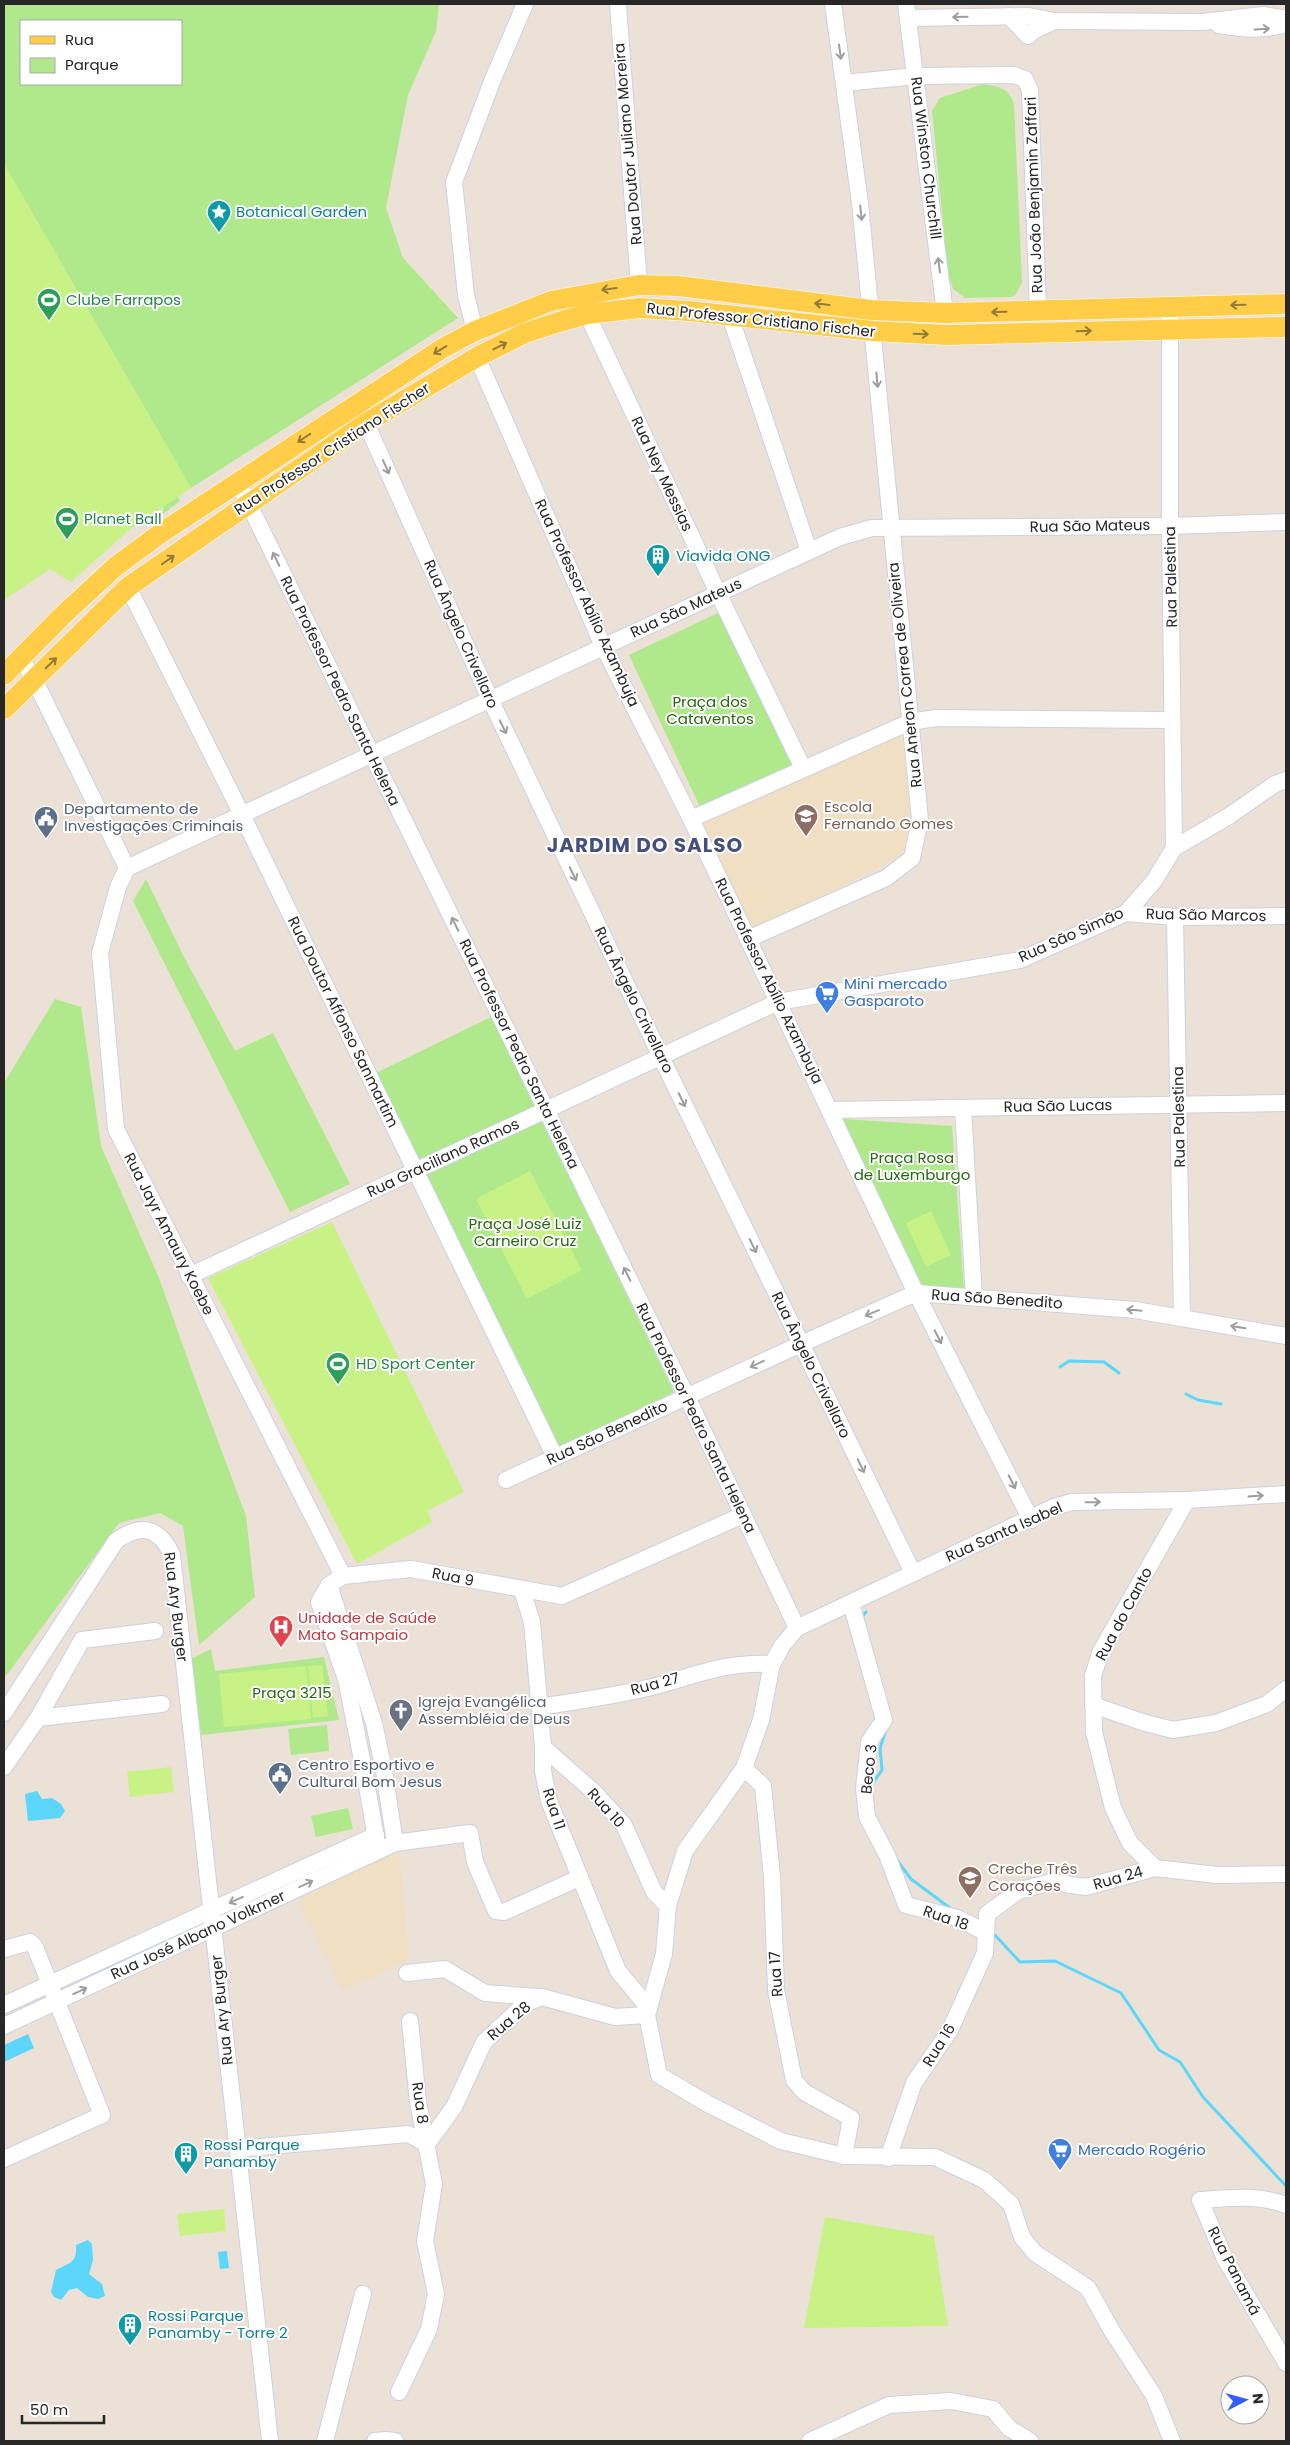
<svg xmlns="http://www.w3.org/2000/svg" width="1290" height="2445" viewBox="0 0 1290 2445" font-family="Poppins,sans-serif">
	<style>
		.education { fill: #f0dfc3 }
		.green { fill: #afe98b; fill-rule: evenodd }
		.pitch { fill: #c8f285 }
		.water { fill: #5cd7fb }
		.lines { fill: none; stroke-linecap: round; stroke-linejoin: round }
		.stream { stroke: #5cd7fb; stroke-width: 3 }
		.minor-casing { stroke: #cbd1e2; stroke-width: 18 }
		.major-casing { stroke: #fff; stroke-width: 21 }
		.minor { stroke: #fff; stroke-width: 16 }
		.major { stroke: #ffcd48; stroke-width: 20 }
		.oneway { stroke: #9e9e9e }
		.oneway2 { stroke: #937a38 }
		.labels { text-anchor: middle; stroke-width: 4; stroke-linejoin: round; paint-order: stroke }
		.street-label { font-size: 15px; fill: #272727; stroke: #fff }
		.culture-label { font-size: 15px; fill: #0d838f; stroke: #fff; text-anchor: start }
		.leisure-label { font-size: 15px; fill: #27864d; stroke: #fff; text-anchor: start }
		.park-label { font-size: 15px; fill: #276911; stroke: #fff }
		.education-label { font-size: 15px; fill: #785e54; stroke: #fff; text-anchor: start }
		.service-label { font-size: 15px; fill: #4e5e75; stroke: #fff; text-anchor: start }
		.shop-label { font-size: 15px; fill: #366cbe; stroke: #fff; text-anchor: start }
		.health-label { font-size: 15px; fill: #be3a42; stroke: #fff; text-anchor: start }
		.worship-label { font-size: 15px; fill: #5b616d; stroke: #fff; text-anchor: start }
		.district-label { font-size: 20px; font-weight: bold; letter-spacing: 1px; fill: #43507b; stroke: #fff }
	</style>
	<rect width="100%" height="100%" fill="#ece1d6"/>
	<g class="education">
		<path d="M902,736L910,819L903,853L868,873L750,931L697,822Z"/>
		<path d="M399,1849L409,1960L342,1991L298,1901Z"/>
	</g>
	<g class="green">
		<path d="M4,4H439L436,31L408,95L386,208L403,258L458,318L191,488L4,164ZM21,21H181V84H21Z"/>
		<path d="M983,84C999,87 1008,87 1014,103L1022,282L1016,294L1012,297L965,298L953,289L948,273L932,111L940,98Z"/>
		<path d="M163,472L180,501L163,514Z"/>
		<path d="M720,612L792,766L701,809L629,655Z"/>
		<path d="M146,879L184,957L235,1051L273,1033L350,1184L290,1212L133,901Z"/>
		<path d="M55,999L81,1007L101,1146L159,1278L193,1374L246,1516L255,1597L199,1645L183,1526L160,1513L119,1523L6,1676L4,1674V1083Z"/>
		<path d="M491,1017L674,1392L559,1448L376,1073Z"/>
		<path d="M843,1119L952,1126L964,1290L922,1289Z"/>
		<path d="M211,1649L215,1671L324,1657L339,1720L201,1735L191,1659Z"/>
		<path d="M327,1725L329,1751L291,1755L288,1729Z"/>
		<path d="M348,1808L353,1829L316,1837L311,1816Z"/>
	</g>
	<g class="pitch">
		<path d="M4,164L191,488L128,531L71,582L50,569L4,600Z"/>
		<path d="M530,1171L582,1270L527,1299L476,1199Z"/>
		<path d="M931,1211L951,1255L926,1267L906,1223Z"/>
		<path d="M332,1222L464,1492L427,1511L432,1522L357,1564L208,1278Z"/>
		<path d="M322,1665L328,1716L313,1718L308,1666Z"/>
		<path d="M306,1666L311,1719L224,1727L219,1674Z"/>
		<path d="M171,1767L174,1792L130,1797L127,1772Z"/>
		<path d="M224,2209L226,2231L180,2236L177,2214Z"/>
		<path d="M825,2217L934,2236L948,2326L804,2328Z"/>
	</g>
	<g class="water">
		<path d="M37,1791L42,1799L52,1798L61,1804L65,1811L60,1818L28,1821L25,1794Z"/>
		<path d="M28,2034L34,2048L4,2062V2045Z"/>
		<path d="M88,2240L92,2244L93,2260L89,2274L102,2284L105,2296L98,2299L88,2297L77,2288L69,2290L61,2300L54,2297L51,2292L56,2270C71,2262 77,2263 76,2245Z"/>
		<path d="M227,2251L229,2268L220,2269L218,2252Z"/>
	</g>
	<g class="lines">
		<g class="stream">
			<path d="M1060,1367L1069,1361L1104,1362L1119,1373"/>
			<path d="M1186,1394L1198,1400L1221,1404"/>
			<path d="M861,1618L866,1612"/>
			<path d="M870,1787L882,1770L880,1748L886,1730"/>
			<path d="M896,1859L911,1879L950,1908"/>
			<path d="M993,1933L1020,1962L1055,1961L1121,1993L1159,2050L1180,2062L1203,2097L1286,2186"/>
		</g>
		<defs>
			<g id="minor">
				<path d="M618,4L639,285"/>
				<path d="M906,4L945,313"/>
				<path d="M1009,16L1028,36L1035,30L1055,21"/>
				<path d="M908,18L1029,16L1055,21L1202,22L1263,15L1286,19"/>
				<path d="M1219,25C1243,29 1263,31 1286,24"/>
				<path d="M844,83L916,76L1014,75L1025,79L1030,90L1038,311"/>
				<path d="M1170,306V526L1174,848"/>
				<path d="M587,314L718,593L803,768"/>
				<path d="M730,316L809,551"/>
				<path d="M475,331L466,295L454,182L493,79L525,4"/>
				<path d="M477,357L603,646L691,819L916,1293L1031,1520"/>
				<path d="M366,423L490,699L661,1057L913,1573"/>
				<path d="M238,482L687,1397L797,1628"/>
				<path d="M128,587L242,815L555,1457"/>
				<path d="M20,657L34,679L127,868"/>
				<path d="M691,819L910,722L936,718L1172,720"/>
				<path d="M127,868L840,537L872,528L1170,526L1286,522"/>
				<path d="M127,868L118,887L100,953L116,1129L343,1576"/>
				<path d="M1126,913L1175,917L1286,916"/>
				<path d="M1175,917L1182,1317"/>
				<path d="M748,939L886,878L912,858L920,820L860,203L833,4"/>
				<path d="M963,1108L974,1297"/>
				<path d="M830,1110L1286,1103"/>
				<path d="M189,1276L778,1002L1020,960L1126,913L1154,881L1174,848L1229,816L1275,784L1286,780"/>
				<path d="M506,1480L801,1344L916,1293L1135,1310L1286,1336"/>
				<path d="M1187,1500L1101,1651L1093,1676L1094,1732L1113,1808L1130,1843L1155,1868L1217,1875L1286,1874"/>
				<path d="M522,1590L532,1622L543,1747V1771L549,1801L618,1971L649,2008"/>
				<path d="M851,1603L884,1720L869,1742L864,1788L867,1817L887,1855L906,1905L957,1918L985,1932"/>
				<path d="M1093,1705L1142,1722L1173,1730L1216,1723L1267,1704L1286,1689"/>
				<path d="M539,1707C577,1701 615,1696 652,1687C694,1676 727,1661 772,1664"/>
				<path d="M4,1713L116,1541C141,1523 159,1527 172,1555L270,2441"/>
				<path d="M38,1718L162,1704"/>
				<path d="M543,1747L595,1793L624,1825L654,1892L668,1906"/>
				<path d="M4,1767L38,1718L82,1640L155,1631"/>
				<path d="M744,1768L763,1786L772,1876L776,1990L794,2080L804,2092L851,2118L844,2156"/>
				<path d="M395,1843L470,1833L475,1862L496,1911L504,1912L579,1878"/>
				<path d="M378,1850L365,1775L346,1679L319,1602L329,1585L343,1576L411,1569L562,1596L743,1515"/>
				<path d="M4,1949L30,1942L35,1947L102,2115L4,2159"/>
				<path d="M407,1973L445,1969L485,1993L538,1997"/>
				<path d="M4,2005L376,1835"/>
				<path d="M4,2026L395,1843L384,1771L374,1723L329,1585"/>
				<path d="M237,2149L408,2134L427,2144L454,2107L484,2042L526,2003L542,1997L615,2017L647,2015"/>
				<path d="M888,2158L914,2083L950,2030L985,1953L987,1914L1018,1891L1051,1882L1086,1887L1155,1868"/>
				<path d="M1286,2205C1257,2194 1230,2198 1200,2200L1225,2259L1286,2363"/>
				<path d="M399,2392L429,2329L436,2294L425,2241L434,2184L418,2102L410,2021"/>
				<path d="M325,2441L363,2294"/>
				<path d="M375,2441L386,2440L395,2441"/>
				<path d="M810,2441L889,2405L951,2401L993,2409L1009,2428L1030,2441"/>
				<path d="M1172,2441L1154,2396L1112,2331L1088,2288L1035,2253L1022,2237L1011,2204L984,2180L935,2157L844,2156L781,2141L708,2104L659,2075L647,2015L664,1954L668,1906L685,1851L744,1768L761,1720L772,1664L782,1646L797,1628L1054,1507L1072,1502L1187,1500L1286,1494"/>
			</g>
			<g id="major">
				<path d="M4,675L62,616L115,567L161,533L443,348L475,331L551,301L639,285L678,286L871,310L945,313L1286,304"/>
				<path d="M4,709L128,587L366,423L477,357L525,333L562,321L587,314L640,308L689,311L873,331L947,335L1286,327"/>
			</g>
		</defs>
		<use href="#minor" class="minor-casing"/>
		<use href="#major" class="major-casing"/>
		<use href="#minor" class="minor"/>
		<use href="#major" class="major"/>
	</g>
	<defs><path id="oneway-shaft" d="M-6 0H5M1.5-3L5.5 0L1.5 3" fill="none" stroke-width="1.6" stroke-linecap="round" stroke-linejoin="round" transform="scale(1.25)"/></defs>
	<g class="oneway">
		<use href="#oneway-shaft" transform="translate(960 17) rotate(179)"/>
		<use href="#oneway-shaft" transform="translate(1262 29) rotate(-3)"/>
		<use href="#oneway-shaft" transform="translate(840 52) rotate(82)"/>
		<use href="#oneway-shaft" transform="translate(861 213) rotate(84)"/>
		<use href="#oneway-shaft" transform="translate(939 265) rotate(-97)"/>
		<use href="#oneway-shaft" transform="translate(877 380) rotate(85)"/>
		<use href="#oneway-shaft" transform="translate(386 467) rotate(66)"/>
		<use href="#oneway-shaft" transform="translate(276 559) rotate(-116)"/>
		<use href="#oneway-shaft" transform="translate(503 727) rotate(64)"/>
		<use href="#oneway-shaft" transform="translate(573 874) rotate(64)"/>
		<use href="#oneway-shaft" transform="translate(455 924) rotate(-116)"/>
		<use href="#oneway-shaft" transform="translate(682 1100) rotate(64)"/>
		<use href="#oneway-shaft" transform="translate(753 1246) rotate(64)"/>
		<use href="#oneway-shaft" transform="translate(627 1274) rotate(-116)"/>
		<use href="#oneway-shaft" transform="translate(1134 1310) rotate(-174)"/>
		<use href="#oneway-shaft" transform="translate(872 1313) rotate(157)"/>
		<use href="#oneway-shaft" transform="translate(1238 1327) rotate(-170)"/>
		<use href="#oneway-shaft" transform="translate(938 1337) rotate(63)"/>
		<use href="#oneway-shaft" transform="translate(757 1364) rotate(155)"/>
		<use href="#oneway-shaft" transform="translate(861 1466) rotate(64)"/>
		<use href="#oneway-shaft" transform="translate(1012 1482) rotate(63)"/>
		<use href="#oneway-shaft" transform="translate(1256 1496) rotate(-4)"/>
		<use href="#oneway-shaft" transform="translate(1093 1502) rotate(-1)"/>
		<use href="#oneway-shaft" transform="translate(306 1884) rotate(-25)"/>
		<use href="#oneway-shaft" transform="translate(236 1900) rotate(155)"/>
		<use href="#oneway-shaft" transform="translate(80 1991) rotate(-25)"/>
	</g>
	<g class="oneway2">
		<use href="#oneway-shaft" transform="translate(609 289) rotate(172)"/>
		<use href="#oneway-shaft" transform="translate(822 304) rotate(-173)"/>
		<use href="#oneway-shaft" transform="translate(1238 305) rotate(179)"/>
		<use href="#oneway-shaft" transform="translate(999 312) rotate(179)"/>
		<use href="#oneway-shaft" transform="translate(1084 331) rotate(-2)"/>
		<use href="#oneway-shaft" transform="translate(921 334) rotate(2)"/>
		<use href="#oneway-shaft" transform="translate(500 346) rotate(-27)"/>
		<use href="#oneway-shaft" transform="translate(440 350) rotate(149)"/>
		<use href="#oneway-shaft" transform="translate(304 438) rotate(146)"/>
		<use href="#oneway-shaft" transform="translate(168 560) rotate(-35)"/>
		<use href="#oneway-shaft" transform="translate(51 663) rotate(-44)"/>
	</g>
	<defs>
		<symbol id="sight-pin" viewBox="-11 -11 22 30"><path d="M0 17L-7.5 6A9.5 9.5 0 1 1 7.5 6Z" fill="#0f9aa8" stroke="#fff"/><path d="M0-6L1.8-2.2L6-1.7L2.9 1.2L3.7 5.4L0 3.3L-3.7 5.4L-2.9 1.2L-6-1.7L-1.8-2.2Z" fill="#fff"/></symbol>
		<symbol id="stadium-pin" viewBox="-11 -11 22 30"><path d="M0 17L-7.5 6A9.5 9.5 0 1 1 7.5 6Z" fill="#2e9e5b" stroke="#fff"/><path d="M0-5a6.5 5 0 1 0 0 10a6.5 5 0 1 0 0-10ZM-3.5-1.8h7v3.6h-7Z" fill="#fff"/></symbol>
		<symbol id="building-pin" viewBox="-11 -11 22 30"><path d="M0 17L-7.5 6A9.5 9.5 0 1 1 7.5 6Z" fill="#0f9aa8" stroke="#fff"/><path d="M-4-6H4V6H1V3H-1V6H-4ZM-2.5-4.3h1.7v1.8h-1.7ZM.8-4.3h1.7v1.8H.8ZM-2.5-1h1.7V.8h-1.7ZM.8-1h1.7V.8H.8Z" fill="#fff"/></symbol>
		<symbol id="school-pin" viewBox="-11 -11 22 30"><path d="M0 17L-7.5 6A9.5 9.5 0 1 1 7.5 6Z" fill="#8d6e63" stroke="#fff"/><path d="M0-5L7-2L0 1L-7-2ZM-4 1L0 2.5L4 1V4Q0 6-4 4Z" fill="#fff"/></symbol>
		<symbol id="civic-pin" viewBox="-11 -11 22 30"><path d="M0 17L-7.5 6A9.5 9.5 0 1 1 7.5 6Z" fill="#5c6f8a" stroke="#fff"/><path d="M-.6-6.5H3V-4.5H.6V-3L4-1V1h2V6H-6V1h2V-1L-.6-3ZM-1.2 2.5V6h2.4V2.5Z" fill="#fff"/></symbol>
		<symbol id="supermarket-pin" viewBox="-11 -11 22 30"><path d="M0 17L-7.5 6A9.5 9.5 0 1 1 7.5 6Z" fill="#3f7fe0" stroke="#fff"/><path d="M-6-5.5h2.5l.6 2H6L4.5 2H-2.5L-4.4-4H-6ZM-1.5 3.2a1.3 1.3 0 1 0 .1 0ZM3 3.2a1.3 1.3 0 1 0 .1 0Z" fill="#fff"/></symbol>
		<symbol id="hospital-pin" viewBox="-11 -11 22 30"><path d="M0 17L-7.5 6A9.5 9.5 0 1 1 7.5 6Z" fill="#e0444e" stroke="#fff"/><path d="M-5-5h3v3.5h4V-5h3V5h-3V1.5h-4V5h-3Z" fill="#fff"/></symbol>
		<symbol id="church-pin" viewBox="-11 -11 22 30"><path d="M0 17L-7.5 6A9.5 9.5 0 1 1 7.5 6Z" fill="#6b7280" stroke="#fff"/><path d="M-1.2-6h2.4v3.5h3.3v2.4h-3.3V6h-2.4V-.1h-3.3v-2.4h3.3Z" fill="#fff"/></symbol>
	</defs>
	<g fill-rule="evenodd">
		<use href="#sight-pin" x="205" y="198" width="28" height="38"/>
		<use href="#stadium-pin" x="35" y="286" width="28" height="38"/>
		<use href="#stadium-pin" x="53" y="505" width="28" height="38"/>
		<use href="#building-pin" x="644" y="542" width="28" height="38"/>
		<use href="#school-pin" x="792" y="802" width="28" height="38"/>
		<use href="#civic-pin" x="32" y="804" width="28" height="38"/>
		<use href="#supermarket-pin" x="813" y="979" width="28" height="38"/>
		<use href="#stadium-pin" x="324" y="1350" width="28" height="38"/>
		<use href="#hospital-pin" x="267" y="1613" width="28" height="38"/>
		<use href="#church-pin" x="387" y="1697" width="28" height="38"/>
		<use href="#civic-pin" x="266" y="1760" width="28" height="38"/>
		<use href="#school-pin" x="956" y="1864" width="28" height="38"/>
		<use href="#supermarket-pin" x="1046" y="2136" width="28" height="38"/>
		<use href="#building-pin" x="172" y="2140" width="28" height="38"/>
		<use href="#building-pin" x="116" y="2311" width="28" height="38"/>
	</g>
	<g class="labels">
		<g class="street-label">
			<text transform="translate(628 144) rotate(-95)" y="5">Rua Doutor Juliano Moreira</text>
			<text transform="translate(926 158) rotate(83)" y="5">Rua Winston Churchill</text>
			<text transform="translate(1034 195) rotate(-92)" y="5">Rua João Benjamin Zaffari</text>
			<text transform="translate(761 320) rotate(6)" y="5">Rua Professor Cristiano Fischer</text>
			<text transform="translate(332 449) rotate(-33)" y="5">Rua Professor Cristiano Fischer</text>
			<text transform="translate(662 474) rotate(65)" y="5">Rua Ney Messias</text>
			<text transform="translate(1090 526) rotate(-1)" y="5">Rua São Mateus</text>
			<text transform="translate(1171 577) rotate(-91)" y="5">Rua Palestina</text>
			<text transform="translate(587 603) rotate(65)" y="5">Rua Professor Abílio Azambuja</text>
			<text transform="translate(686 608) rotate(-25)" y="5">Rua São Mateus</text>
			<text transform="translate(461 634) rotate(66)" y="5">Rua Ângelo Crivellaro</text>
			<text transform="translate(905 675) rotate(-96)" y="5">Rua Aneron Correa de Oliveira</text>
			<text transform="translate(340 691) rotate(64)" y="5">Rua Professor Pedro Santa Helena</text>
			<text transform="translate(1206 915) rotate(1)" y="5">Rua São Marcos</text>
			<text transform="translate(1071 935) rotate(-24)" y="5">Rua São Simão</text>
			<text transform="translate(769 981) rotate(64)" y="5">Rua Professor Abílio Azambuja</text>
			<text transform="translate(634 1000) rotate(64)" y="5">Rua Ângelo Crivellaro</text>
			<text transform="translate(343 1022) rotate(64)" y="5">Rua Doutor Affonso Sanmartim</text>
			<text transform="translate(519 1054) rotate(64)" y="5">Rua Professor Pedro Santa Helena</text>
			<text transform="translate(1058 1106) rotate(-1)" y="5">Rua São Lucas</text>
			<text transform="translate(1179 1117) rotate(-91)" y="5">Rua Palestina</text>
			<text transform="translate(443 1158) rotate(-25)" y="5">Rua Graciliano Ramos</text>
			<text transform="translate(169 1234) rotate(63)" y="5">Rua Jayr Amaury Koebe</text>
			<text transform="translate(997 1299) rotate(4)" y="5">Rua São Benedito</text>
			<text transform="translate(811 1365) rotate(64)" y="5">Rua Ângelo Crivellaro</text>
			<text transform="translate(696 1418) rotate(64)" y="5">Rua Professor Pedro Santa Helena</text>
			<text transform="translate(607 1433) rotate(-25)" y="5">Rua São Benedito</text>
			<text transform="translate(1004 1532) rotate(-24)" y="5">Rua Santa Isabel</text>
			<text transform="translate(453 1577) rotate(11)" y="5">Rua 9</text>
			<text transform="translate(176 1607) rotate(83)" y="5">Rua Ary Burger</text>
			<text transform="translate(1124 1614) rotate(-62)" y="5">Rua do Canto</text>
			<text transform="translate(655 1684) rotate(-15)" y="5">Rua 27</text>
			<text transform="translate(869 1769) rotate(-84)" y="5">Beco 3</text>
			<text transform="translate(606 1808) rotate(48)" y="5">Rua 10</text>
			<text transform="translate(554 1809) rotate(72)" y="5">Rua 11</text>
			<text transform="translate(1118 1878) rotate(-16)" y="5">Rua 24</text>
			<text transform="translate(946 1918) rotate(19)" y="5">Rua 18</text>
			<text transform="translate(198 1935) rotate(-25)" y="5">Rua José Albano Volkmer</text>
			<text transform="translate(776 1974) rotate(-94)" y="5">Rua 17</text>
			<text transform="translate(222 2010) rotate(-96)" y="5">Rua Ary Burger</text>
			<text transform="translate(509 2021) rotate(-40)" y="5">Rua 28</text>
			<text transform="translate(939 2045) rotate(-58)" y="5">Rua 16</text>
			<text transform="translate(420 2103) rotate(82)" y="5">Rua 8</text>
			<text transform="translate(1234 2271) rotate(63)" y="5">Rua Panamá</text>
		</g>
		<g class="culture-label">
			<text x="236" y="217">Botanical Garden</text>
			<text x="676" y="561">Viavida ONG</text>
			<text x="204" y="2150">Rossi Parque<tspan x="204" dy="17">Panamby</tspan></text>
			<text x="148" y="2321">Rossi Parque<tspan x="148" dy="17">Panamby - Torre 2</tspan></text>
		</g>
		<g class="leisure-label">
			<text x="66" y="305">Clube Farrapos</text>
			<text x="84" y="524">Planet Ball</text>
			<text x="356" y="1369">HD Sport Center</text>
		</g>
		<g class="park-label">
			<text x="710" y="707">Praça dos<tspan x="710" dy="17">Cataventos</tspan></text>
			<text x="912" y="1163">Praça Rosa<tspan x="912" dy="17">de Luxemburgo</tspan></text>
			<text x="525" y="1229">Praça José Luiz<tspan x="525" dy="17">Carneiro Cruz</tspan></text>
			<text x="292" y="1698">Praça 3215</text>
		</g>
		<g class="education-label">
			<text x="824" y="812">Escola<tspan x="824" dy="17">Fernando Gomes</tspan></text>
			<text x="988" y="1874">Creche Três<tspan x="988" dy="17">Corações</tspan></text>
		</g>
		<g class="service-label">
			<text x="64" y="814">Departamento de<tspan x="64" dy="17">Investigações Criminais</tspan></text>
			<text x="298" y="1770">Centro Esportivo e<tspan x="298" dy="17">Cultural Bom Jesus</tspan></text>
		</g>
		<g class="shop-label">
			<text x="844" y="989">Mini mercado<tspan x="844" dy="17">Gasparoto</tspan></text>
			<text x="1078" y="2155">Mercado Rogério</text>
		</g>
		<g class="health-label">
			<text x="298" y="1623">Unidade de Saúde<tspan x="298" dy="17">Mato Sampaio</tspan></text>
		</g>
		<g class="worship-label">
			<text x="418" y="1707">Igreja Evangélica<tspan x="418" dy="17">Assembléia de Deus</tspan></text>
		</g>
		<g class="district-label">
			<text x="645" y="852">JARDIM DO SALSO</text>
		</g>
	</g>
	<rect width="1290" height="2445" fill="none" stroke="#272727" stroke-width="10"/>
	<rect x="20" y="20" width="162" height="65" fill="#ffffff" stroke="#a9a9a9"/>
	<rect x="30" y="36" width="25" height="8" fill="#ffcd48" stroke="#a9a9a9"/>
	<text x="65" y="45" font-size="15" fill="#272727">Rua</text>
	<rect x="30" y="58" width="25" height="15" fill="#afe98b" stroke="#a9a9a9"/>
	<text x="65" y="70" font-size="15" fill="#272727">Parque</text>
	<g transform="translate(1245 2400) rotate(84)"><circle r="24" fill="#ffffff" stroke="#a9a9a9"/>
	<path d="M0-4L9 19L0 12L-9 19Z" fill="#305fff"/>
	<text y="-8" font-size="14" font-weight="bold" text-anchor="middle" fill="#272727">N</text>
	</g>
	<path d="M22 2415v8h82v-8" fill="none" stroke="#272727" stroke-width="2.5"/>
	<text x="30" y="2415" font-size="15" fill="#272727" stroke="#ffffff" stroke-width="4" paint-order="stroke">50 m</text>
</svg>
